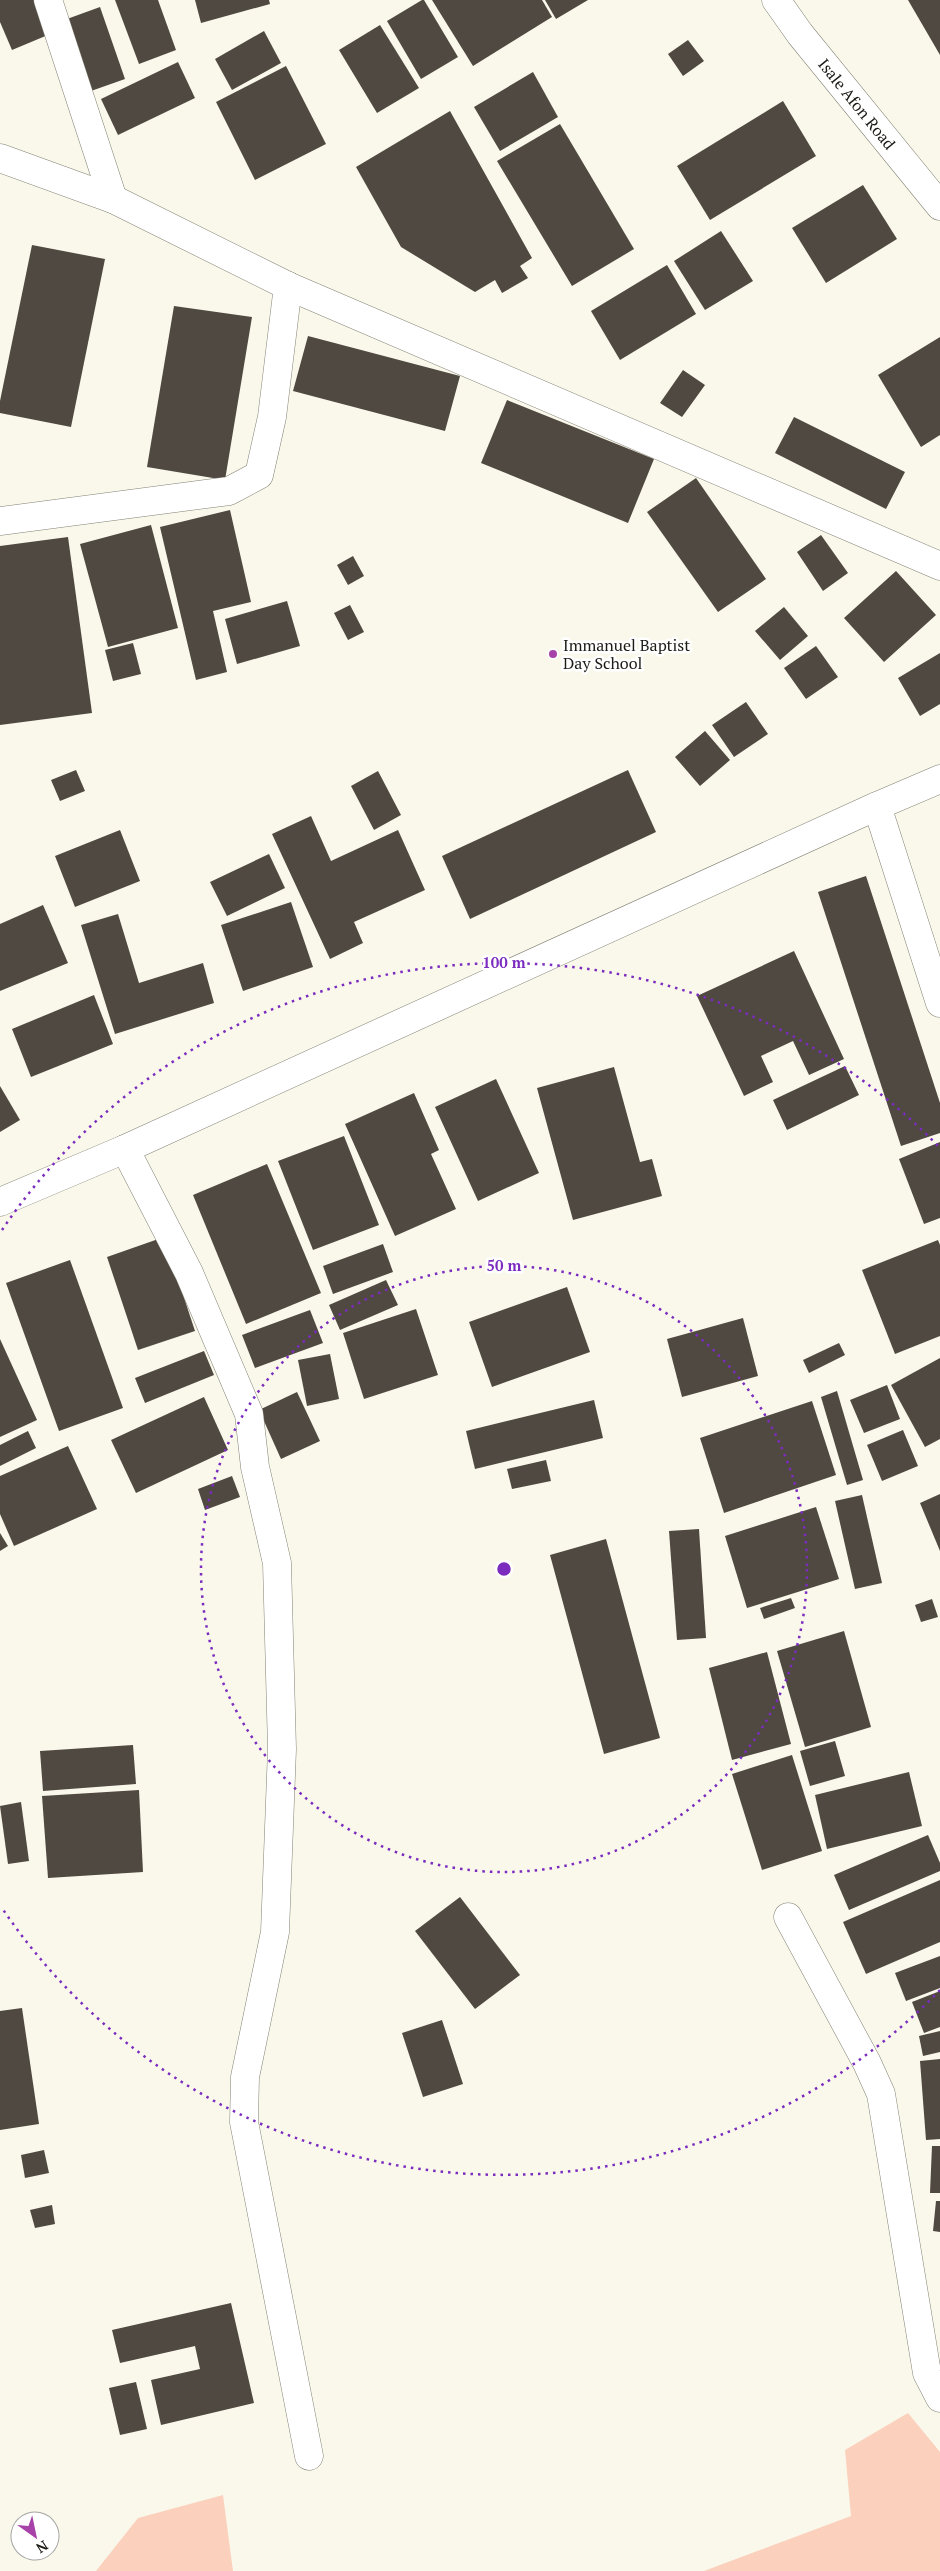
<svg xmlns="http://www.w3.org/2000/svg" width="940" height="2571" viewBox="0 0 940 2571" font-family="'PT Serif',serif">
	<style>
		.green { fill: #fbd1bd }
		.building { fill: #504941 }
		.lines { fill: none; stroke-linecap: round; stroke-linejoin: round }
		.street-casing { stroke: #838276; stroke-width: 29 }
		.street { stroke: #fff; stroke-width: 28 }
		.ring { fill: none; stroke: #7b2cbf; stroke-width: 2.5; stroke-dasharray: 2.5 5 }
		.poi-dot { fill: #a642a8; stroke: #fff; stroke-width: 2 }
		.labels { text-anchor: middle; stroke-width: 5; stroke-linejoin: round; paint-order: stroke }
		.street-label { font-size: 16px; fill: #1c1b16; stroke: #fff }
		.poi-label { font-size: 16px; fill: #1c1b16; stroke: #fff; text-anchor: start }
		.centre { fill: #7b2cbf; stroke: #fff; stroke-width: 2.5 }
		.ring-label { font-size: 15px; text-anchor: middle; font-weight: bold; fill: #7b2cbf; stroke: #fff; stroke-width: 5; stroke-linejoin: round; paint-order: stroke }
	</style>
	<rect width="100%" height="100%" fill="#faf8eb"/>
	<g class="green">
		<path d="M908,2413L940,2452V2571H704L851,2516L845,2450Z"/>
		<path d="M223,2495L233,2571H96L138,2518Z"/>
	</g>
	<g class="building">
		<path d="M0,0H41L55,32L12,50L0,22Z"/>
		<path d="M115,0H158L176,50L139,64Z"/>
		<path d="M195,0H269L270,4L201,23Z"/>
		<path d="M422,0H424L458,57L421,79L387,21Z"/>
		<path d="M432,0H542L552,17L473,66Z"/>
		<path d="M545,0H588L556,19Z"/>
		<path d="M908,0H940V55Z"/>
		<path d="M100,7L125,79L91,91L67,19Z"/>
		<path d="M380,25L419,88L377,113L339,50Z"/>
		<path d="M264,31L281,63L232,90L215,59Z"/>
		<path d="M688,40L704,61L683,76L668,54Z"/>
		<path d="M178,62L195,98L118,135L101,99Z"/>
		<path d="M286,66L326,144L255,180L216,102Z"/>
		<path d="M533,72L558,117L500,151L474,107Z"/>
		<path d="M783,101L816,156L710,220L677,166Z"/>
		<path d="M450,111L532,258L520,266L528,278L502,293L495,280L475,292L401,247L356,167Z"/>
		<path d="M560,124L634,249L572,286L497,161Z"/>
		<path d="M863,185L897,239L826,283L792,228Z"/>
		<path d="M721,231L753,281L705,310L674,261Z"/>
		<path d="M32,245L105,259L71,427L0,413V401Z"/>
		<path d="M667,265L696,314L620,360L591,311Z"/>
		<path d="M174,306L252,317L225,480L147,467Z"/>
		<path d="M308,336L460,376L445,431L293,391Z"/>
		<path d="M940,337V435L921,447L878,375Z"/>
		<path d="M683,370L705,385L682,417L660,403Z"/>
		<path d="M507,400L654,459L628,523L481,463Z"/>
		<path d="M794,417L905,472L886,509L775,453Z"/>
		<path d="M696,478L766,579L718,612L647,512Z"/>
		<path d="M230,510L251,602L213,611L227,672L196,680L160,527Z"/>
		<path d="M151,525L178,628L108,647L80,544Z"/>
		<path d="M821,535L848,573L823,591L797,552Z"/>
		<path d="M68,537L92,713L0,725V546Z"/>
		<path d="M353,556L364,576L348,585L337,565Z"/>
		<path d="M896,571L936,615L884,662L844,618Z"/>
		<path d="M287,601L300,646L237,664L225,619Z"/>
		<path d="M350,605L364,632L348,640L334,613Z"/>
		<path d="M784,607L808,636L780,660L755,631Z"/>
		<path d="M133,643L141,674L113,681L105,650Z"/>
		<path d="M816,646L838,677L806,699L784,668Z"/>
		<path d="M940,653V704L920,716L898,678Z"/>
		<path d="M746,702L768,734L734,757L712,725Z"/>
		<path d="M705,731L730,760L700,786L675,757Z"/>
		<path d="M76,770L85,791L60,801L51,780Z"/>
		<path d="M628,770L656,832L470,919L442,856Z"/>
		<path d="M378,771L401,815L374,830L351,786Z"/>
		<path d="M311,816L331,861L398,830L425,890L354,922L363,943L330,959L272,834Z"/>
		<path d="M120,830L140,881L75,907L55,856Z"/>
		<path d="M269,854L285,888L227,916L210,882Z"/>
		<path d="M866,876L940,1103V1133L901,1146L818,892Z"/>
		<path d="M291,902L313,967L243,991L221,925Z"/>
		<path d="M43,905L68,963L0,991V924Z"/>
		<path d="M118,914L139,983L203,963L214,1003L115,1034L81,925Z"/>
		<path d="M794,951L844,1059L809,1075L793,1041L761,1056L773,1082L744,1096L697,996Z"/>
		<path d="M94,995L113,1044L31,1077L12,1029Z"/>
		<path d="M845,1066L859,1095L787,1130L773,1100Z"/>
		<path d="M614,1067L640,1162L652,1159L662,1196L573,1220L537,1088Z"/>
		<path d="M496,1079L539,1173L478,1201L435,1107Z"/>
		<path d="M0,1086L20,1120L0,1132Z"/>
		<path d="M414,1093L439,1150L431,1154L456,1209L395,1236L345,1124Z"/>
		<path d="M344,1136L379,1225L313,1250L278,1161Z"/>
		<path d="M940,1142V1218L924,1224L899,1159Z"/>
		<path d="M267,1164L321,1293L246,1324L193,1195Z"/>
		<path d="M164,1237L195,1331L138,1350L107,1257Z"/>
		<path d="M938,1240L940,1245V1336L895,1354L862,1270Z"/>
		<path d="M383,1244L393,1272L333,1294L323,1266Z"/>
		<path d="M70,1260L123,1408L59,1431L6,1283Z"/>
		<path d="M386,1280L398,1305L340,1330L329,1305Z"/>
		<path d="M567,1287L590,1352L492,1387L469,1322Z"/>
		<path d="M416,1309L438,1375L364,1399L343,1333Z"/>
		<path d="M310,1310L323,1343L255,1368L242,1335Z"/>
		<path d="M743,1318L758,1376L682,1397L667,1339Z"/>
		<path d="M0,1339L37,1420L0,1437Z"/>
		<path d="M839,1343L845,1355L809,1373L803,1360Z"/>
		<path d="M204,1351L214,1375L145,1403L135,1378Z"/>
		<path d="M330,1354L339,1399L307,1406L298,1360Z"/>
		<path d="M940,1358V1439L925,1447L891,1385Z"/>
		<path d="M887,1385L900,1419L864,1433L850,1400Z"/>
		<path d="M837,1391L863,1480L847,1485L821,1397Z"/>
		<path d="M297,1392L320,1441L281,1459L259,1410Z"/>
		<path d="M204,1397L228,1450L136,1493L111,1440Z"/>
		<path d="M594,1400L603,1438L475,1469L466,1431Z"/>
		<path d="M812,1401L836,1475L724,1513L700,1438Z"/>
		<path d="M903,1430L918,1466L882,1481L867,1445Z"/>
		<path d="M28,1431L36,1448L0,1466V1445Z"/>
		<path d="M68,1446L97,1509L14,1546L0,1514V1476Z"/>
		<path d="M546,1460L551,1481L512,1489L507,1469Z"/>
		<path d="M232,1476L240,1497L205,1510L198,1489Z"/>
		<path d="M940,1494V1551L920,1503Z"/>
		<path d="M862,1495L882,1583L855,1589L835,1501Z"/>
		<path d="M816,1507L839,1579L747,1608L725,1536Z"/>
		<path d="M699,1529L706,1638L677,1640L669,1531Z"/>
		<path d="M0,1533L8,1546L0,1551Z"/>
		<path d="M606,1539L660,1738L604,1754L550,1555Z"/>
		<path d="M791,1598L795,1608L764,1619L760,1608Z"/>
		<path d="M932,1599L938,1617L921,1622L915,1605Z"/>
		<path d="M844,1631L871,1727L805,1747L777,1651Z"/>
		<path d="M767,1652L791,1744L732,1760L709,1668Z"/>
		<path d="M835,1741L845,1776L810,1786L800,1751Z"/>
		<path d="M133,1745L136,1784L43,1791L40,1751Z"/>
		<path d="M792,1755L822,1851L762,1870L732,1774Z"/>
		<path d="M909,1772L922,1826L827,1849L815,1795Z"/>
		<path d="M139,1790L143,1872L48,1878L42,1796Z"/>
		<path d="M21,1802L29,1861L8,1864L0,1806Z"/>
		<path d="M928,1835L940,1863V1871L849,1910L834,1875Z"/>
		<path d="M940,1880V1942L866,1974L843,1922Z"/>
		<path d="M460,1897L520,1975L475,2009L415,1931Z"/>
		<path d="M940,1956V1988L906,2001L895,1973Z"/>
		<path d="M940,1991V2027L924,2033L912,2002Z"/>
		<path d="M22,2008L39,2124L0,2130V2011Z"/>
		<path d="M442,2020L463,2084L423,2097L402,2033Z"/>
		<path d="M940,2031V2052L923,2056L919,2036Z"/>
		<path d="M940,2059V2139L926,2140L920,2061Z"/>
		<path d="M932,2146H940V2193H930Z"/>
		<path d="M44,2150L49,2173L25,2178L21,2155Z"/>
		<path d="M936,2201H940V2232L933,2231Z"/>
		<path d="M52,2205L55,2224L35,2228L30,2210Z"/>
		<path d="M231,2303L254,2403L161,2425L151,2380L200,2369L195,2346L120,2363L112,2330Z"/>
		<path d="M136,2382L147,2429L120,2435L109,2388Z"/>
	</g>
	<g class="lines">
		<defs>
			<g id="street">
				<path d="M48,0L113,199"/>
				<path d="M776,0L800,34L940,206"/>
				<path d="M0,158L113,199L288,286L940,566"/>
				<path d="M0,521L229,491L259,475L272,417L288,286"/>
				<path d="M877,806L940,1003"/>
				<path d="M125,1149L189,1273L249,1414L255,1467L277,1563L282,1749L275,1932L245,2077L244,2122L309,2456"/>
				<path d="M0,1202L125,1149L877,806L940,779"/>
				<path d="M788,1917L867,2063L881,2094L927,2373L940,2398"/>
			</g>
		</defs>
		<use href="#street" class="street-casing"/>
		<use href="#street" class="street"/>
	</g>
	<g class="ring">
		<circle cx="504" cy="1569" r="303"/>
		<path d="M940 1990A606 606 0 0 1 2 1908M2 1230A606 606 0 0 1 940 1148"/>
	</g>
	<circle class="poi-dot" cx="553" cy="654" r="5"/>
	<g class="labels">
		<g class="street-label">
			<text transform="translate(857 104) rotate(51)" y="6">Isale Afon Road</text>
		</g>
		<g class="poi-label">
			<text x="563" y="651">Immanuel Baptist<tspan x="563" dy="18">Day School</tspan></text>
		</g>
	</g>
	<circle cx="504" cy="1569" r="8" class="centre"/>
	<g class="ring-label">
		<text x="504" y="968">100 m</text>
		<text x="504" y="1271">50 m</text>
	</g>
	<g transform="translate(35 2536) rotate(147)"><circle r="24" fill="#ffffff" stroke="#a4a4a2"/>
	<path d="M0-4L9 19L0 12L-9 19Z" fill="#a642a8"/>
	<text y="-8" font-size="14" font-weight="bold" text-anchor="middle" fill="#1c1b16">N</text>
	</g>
</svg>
